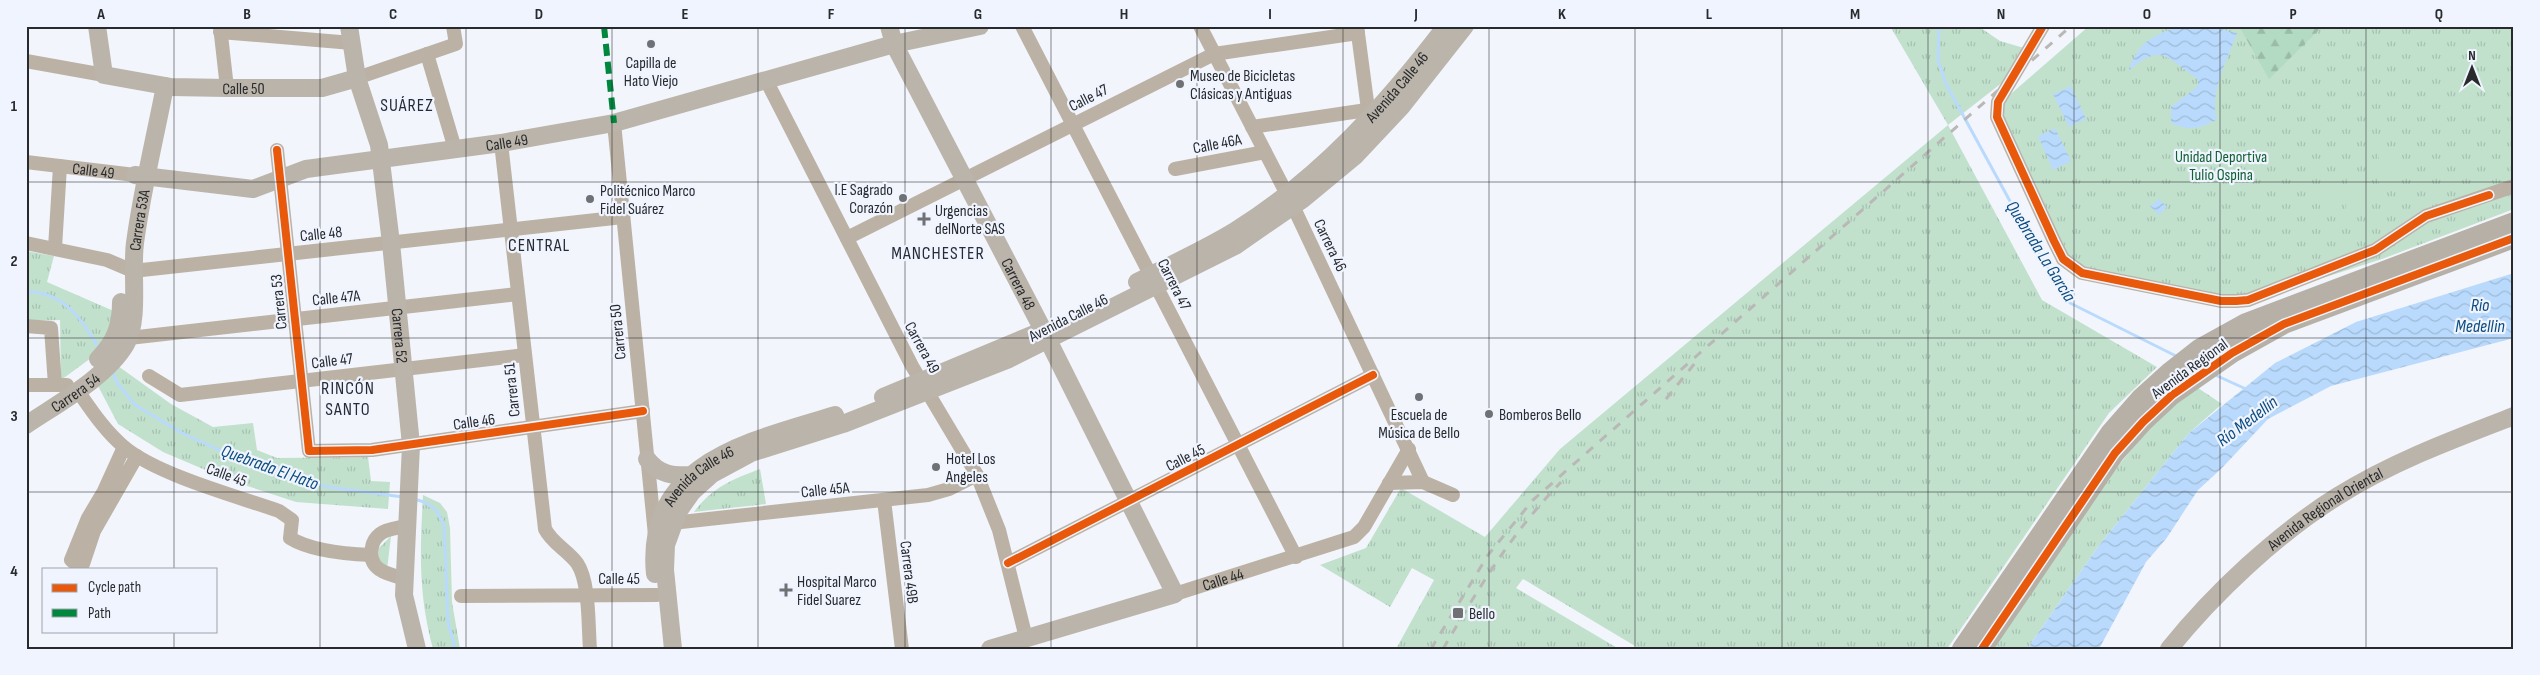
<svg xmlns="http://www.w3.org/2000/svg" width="2540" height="675" viewBox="0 0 2540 675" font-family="'Sofia Sans Condensed',sans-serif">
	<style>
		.grass { fill: url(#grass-tufts) }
		.forest { fill: url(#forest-firs) }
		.garden { fill: #c1e1cd }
		.water { fill: url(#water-waves) }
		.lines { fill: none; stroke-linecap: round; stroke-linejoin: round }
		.stream { stroke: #b9dafc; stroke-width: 3 }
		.minor { stroke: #bbb2a5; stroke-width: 14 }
		.major { stroke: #bbb4aa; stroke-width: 18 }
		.highway { stroke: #b6b0a7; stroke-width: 20 }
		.rail { stroke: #b9b8b6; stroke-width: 3; stroke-dasharray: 9 9; stroke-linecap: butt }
		.quiet { stroke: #00873e; stroke-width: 6; stroke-dasharray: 12 6; stroke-linecap: butt }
		.cycleway-casing { stroke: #eff4ff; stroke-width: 11 }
		.cycleway { stroke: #e8590c; stroke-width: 8 }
		.grid { fill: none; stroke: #282a2d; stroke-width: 1; stroke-opacity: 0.55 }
		.poi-dot { fill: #6f7175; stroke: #eff4ff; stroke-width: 2 }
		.labels { text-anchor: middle; stroke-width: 4.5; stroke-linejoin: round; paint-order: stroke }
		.poi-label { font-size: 16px; fill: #282a2d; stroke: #eff4ff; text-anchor: start }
		.street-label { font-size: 16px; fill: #282a2d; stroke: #eff4ff }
		.park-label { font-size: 16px; fill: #126032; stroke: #eff4ff }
		.neighbourhood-label { font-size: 18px; letter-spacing: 1px; fill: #272b33; stroke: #eff4ff }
		.water-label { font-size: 18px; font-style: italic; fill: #0c4c7f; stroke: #eff4ff }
		.neatline { fill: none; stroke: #282a2d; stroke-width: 2 }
		.grid-label { font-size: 16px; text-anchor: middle; font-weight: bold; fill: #282a2d }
	</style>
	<defs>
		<pattern id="grass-tufts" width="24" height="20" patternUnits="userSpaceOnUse" patternTransform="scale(1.25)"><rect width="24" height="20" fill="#c1e1cd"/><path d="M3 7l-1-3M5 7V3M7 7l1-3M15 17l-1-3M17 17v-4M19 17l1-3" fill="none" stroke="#a6c1b0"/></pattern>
		<pattern id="forest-firs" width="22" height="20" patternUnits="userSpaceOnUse" patternTransform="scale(1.25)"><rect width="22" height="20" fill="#b3dac2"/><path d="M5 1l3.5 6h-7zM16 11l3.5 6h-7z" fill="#9abba7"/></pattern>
		<pattern id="water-waves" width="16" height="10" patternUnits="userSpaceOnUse" patternTransform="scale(1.25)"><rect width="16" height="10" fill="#b9dafc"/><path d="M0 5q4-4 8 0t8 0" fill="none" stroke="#9fbbd8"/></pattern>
	</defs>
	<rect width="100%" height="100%" fill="#f2f5fc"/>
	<g class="grass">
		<path d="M1890,26H1978L2000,41L2024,48L2003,82L1948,125L2042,300L2157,367L2109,413L1947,649H1640L1523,579L1516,588L1619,649H1396L1434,580L1412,568L1390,607L1320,565L1366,548L1401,488L1485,537L1560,449L1948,125Z"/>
		<path d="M2089,26H2514V209L2382,259L2232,307L2100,283L2063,259L1998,105Z"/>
		<path d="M26,251L54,256L47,282L116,312L102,350L61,380L60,320L26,321Z"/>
		<path d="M118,366L171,404L213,427L253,423L257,450L277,458L368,457L371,481L390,482L388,509L296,502L229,480L163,452L118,424L98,386Z"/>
		<path d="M2195,386L2222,404L2189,433L2097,548L2027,649H1990L2098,490L2147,431Z"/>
		<path d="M760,469L766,504L694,512C711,488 733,479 760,469Z"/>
		<path d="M423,495L440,503L447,512L450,528L452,602L460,649H433C418,593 420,552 423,495Z"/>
		<path d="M391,536L387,570L378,558L379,548Z"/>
	</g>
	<path class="forest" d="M2239,26H2323L2269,79Z"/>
	<g class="garden">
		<rect x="2379" y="152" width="21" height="39"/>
		<path d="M2321,172H2342L2341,212H2320Z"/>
		<path d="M2347,172H2368L2367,212H2346Z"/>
	</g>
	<g class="water">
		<path d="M2178,26H2209L2237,33C2228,59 2209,92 2217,119C2201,129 2188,131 2171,123V107L2198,86V79C2165,57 2162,42 2128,71C2140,41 2149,38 2178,26Z"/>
		<path d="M2071,86L2086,119L2069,127L2053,94Z"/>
		<path d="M2055,128L2071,161L2053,170L2038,136Z"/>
		<path d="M2159,199L2167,207L2159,215L2150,206Z"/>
		<path d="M2514,273V338L2331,386L2268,419L2222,468L2198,490L2166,539L2146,562L2099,649H2027L2097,548L2189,433L2275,363L2356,322Z"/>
	</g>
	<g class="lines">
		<g class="stream">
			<path d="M1939,26L1938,60L1946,84L2035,247L2070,303L2178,357"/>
			<path d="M26,292C62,290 84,321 99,349"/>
			<path d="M111,370L118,384L135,405L182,433L217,449L284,475L328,487L403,497"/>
			<path d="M2213,374L2246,389"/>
			<path d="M414,499L424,502L435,509L444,524L448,622L455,649"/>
		</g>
		<g class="minor">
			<path d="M220,26L227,88"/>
			<path d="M1022,26L1296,557"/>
			<path d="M1200,26L1293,206L1423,482"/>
			<path d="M1357,26L1369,117"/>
			<path d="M2043,26L1998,102L1997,117L2054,241L2063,259L2082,273L2221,301H2236L2248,300L2375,250L2426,216L2514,186"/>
			<path d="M220,32L352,43"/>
			<path d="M427,54L455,149"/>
			<path d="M26,61L104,75"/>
			<path d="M357,78L456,44L453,26"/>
			<path d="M766,80L912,366L977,475L999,530L1026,638"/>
			<path d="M614,123L655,535"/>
			<path d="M1252,127L1380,108"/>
			<path d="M501,143L545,529C552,543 567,550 577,563C590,582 588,626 590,649"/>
			<path d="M277,150L309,451L372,450L643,411"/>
			<path id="s1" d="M26,162L135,175"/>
			<path d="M1175,169L1265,152"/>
			<path d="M847,238L1214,54L1358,33"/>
			<path d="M26,243L107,260L133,271L623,217"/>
			<path d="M55,248L60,166"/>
			<path d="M26,326L51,328L55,385"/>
			<path d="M129,338L518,294"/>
			<path d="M149,376L180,395L525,355"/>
			<path d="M26,385H67"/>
			<path d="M78,391C92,411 105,431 124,447C158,475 236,496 279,511L292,520L290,538C311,551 346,554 371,555"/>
			<path d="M124,447L104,491L88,518L71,560L79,567L83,564L94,531L137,456"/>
			<path d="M1389,483L1423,482L1453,495"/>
			<path d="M884,500L902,649"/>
			<path d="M672,523L928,495L949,489L977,475"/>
			<path d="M1008,563L1373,375"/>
			<path d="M403,578C386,574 367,569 372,547C373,541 375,538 380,534C386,529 398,528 406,526"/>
			<path id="s2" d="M1175,594L1354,537L1364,527L1409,449"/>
			<path d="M461,596L657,595"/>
		</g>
		<g class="major">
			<path id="s3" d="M97,26L104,75L171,87L227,88H322L357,78"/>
			<path id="s4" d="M349,26L357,78L379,145L391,243L411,445L404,595L417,649"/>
			<path id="s5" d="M889,26L894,44L1043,330L1175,594L990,649"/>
			<path id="s6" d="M135,175L253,189L306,169L501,143L614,123L894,44L980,26"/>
			<path id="s7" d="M1137,282C1170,265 1204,250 1235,231C1320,178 1386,105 1446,26"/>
			<path d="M98,359C115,342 121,326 121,302"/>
			<path d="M883,397L1039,332"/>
			<path id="s8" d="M26,425C57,404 107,377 126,344C140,319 131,272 135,243C142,190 155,138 165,86"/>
			<path d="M647,459C659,475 673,476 692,475"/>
			<path id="s9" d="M655,574C644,461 752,441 835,415"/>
			<path d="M673,649L665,570L666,545L678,512L692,492L712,474L751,453L843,424L1009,359L1235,246L1303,199L1355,156L1402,106L1465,26"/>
			<path id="s10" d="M2169,649C2214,593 2277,534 2338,496C2392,462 2454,439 2514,416"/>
		</g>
		<g class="highway">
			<path d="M1962,649L2111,432L2140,399L2171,371L2199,349L2246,323L2514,222"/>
			<path d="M1982,649L2115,453L2143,422L2172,395L2232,353L2284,324L2514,238"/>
		</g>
		<g class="rail">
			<path d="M1666,399L1695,363"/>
			<path d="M1431,649L1488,555L1533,500L2071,26"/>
			<path d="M1443,649C1480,586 1510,535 1561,482"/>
		</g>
		<path class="quiet" d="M604,26L614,123"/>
		<defs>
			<g id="cycleway">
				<path d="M2043,26L1998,102L1997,117L2054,241L2063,259L2082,273L2221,301H2236L2248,300L2375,250L2426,216L2489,195"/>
				<path d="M277,150L309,451L372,450L643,411"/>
				<path d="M1008,563L1373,375"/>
				<path d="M1982,649L2115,453L2143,422L2172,395L2232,353L2284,324L2514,238"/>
			</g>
		</defs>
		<use href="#cycleway" class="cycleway-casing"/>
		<use href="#cycleway" class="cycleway"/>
	</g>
	<path class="grid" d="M174,26V569M320,26V649M466,26V649M612,26V649M758,26V649M905,26V649M1051,26V649M1197,26V649M1343,26V649M1489,26V649M1635,26V649M1782,26V649M1928,26V649M2074,26V649M2220,26V649M2366,26V649M26,182H2514M26,338H2514M26,492H2514M174,631V649"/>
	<g class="poi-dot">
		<circle cx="651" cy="44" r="5"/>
		<circle cx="1180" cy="84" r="5"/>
		<circle cx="903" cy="198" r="5"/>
		<circle cx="590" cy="199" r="5"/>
		<path d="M921.5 211.5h5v5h5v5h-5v5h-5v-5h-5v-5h5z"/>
		<circle cx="1419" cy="397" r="5"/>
		<circle cx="1489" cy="414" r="5"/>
		<circle cx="936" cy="467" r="5"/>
		<path d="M783.5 582.5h5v5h5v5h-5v5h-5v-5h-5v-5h5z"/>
		<rect x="1452" y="607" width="12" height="12" rx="2.5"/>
	</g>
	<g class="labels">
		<g class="poi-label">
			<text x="651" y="68" text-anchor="middle">Capilla de<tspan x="651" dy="18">Hato Viejo</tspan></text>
			<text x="1190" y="81">Museo de Bicicletas<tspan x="1190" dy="18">Clásicas y Antiguas</tspan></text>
			<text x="893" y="195" text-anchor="end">I.E Sagrado<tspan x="893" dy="18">Corazón</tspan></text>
			<text x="600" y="196">Politécnico Marco<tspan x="600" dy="18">Fidel Suárez</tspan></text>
			<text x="935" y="216">Urgencias<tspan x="935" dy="18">delNorte SAS</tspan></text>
			<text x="1419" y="420" text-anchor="middle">Escuela de<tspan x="1419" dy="18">Música de Bello</tspan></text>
			<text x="1499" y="420">Bomberos Bello</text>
			<text x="946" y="464">Hotel Los<tspan x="946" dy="18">Angeles</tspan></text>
			<text x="797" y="587">Hospital Marco<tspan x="797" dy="18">Fidel Suarez</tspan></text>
			<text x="1469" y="619">Bello</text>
		</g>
		<g class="street-label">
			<text dy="6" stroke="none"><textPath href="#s7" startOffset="328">Avenida Calle 46</textPath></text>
			<text dy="6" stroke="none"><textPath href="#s3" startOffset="190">Calle 50</textPath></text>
			<text transform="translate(1088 97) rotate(-27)" y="6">Calle 47</text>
			<text dy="6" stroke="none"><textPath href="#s6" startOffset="378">Calle 49</textPath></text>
			<text transform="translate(1217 143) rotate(-11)" y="6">Calle 46A</text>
			<text dy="6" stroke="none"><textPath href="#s1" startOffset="68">Calle 49</textPath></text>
			<text dy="6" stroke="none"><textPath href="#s8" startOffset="255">Carrera 53A</textPath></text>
			<text transform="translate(321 233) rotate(-6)" y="6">Calle 48</text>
			<text transform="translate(1331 245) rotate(64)" y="6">Carrera 46</text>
			<text dy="6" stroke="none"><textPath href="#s5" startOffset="289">Carrera 48</textPath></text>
			<text transform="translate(1175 284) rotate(63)" y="6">Carrera 47</text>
			<text transform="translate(336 297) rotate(-6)" y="6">Calle 47A</text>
			<text transform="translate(278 302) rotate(-96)" y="6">Carrera 53</text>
			<text transform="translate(1068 317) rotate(-27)" y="6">Avenida Calle 46</text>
			<text transform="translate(617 332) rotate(-96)" y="6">Carrera 50</text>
			<text dy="6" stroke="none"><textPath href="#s4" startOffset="315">Carrera 52</textPath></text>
			<text transform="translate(923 347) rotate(61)" y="6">Carrera 49</text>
			<text transform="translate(332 360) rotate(-7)" y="6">Calle 47</text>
			<text transform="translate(2189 368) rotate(-36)" y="6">Avenida Regional</text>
			<text transform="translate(511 390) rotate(-96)" y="6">Carrera 51</text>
			<text dy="6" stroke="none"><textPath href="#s8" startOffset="59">Carrera 54</textPath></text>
			<text transform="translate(474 421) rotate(-8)" y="6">Calle 46</text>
			<text transform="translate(1185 457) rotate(-27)" y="6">Calle 45</text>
			<text transform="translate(227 474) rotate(20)" y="6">Calle 45</text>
			<text dy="6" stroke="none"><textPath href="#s9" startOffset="115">Avenida Calle 46</textPath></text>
			<text transform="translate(825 489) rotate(-6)" y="6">Calle 45A</text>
			<text dy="6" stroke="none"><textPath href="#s10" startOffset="211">Avenida Regional Oriental</textPath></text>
			<text transform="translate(910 572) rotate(83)" y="6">Carrera 49B</text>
			<text x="619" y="584">Calle 45</text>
			<text dy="6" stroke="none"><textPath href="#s2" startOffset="50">Calle 44</textPath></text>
		</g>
		<g class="park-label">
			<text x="2221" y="162">Unidad Deportiva<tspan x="2221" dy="18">Tulio Ospina</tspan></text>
		</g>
		<g class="neighbourhood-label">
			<text x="407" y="111">SUÁREZ</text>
			<text x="539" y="251">CENTRAL</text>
			<text x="938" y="259">MANCHESTER</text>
			<text x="348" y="394">RINCÓN<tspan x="348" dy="21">SANTO</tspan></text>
		</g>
		<g class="water-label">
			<text transform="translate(2041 251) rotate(58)" y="6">Quebrada La García</text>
			<text x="2480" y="311">Rio<tspan x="2480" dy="21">Medellin</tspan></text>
			<text transform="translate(2247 421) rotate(-37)" y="6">Río Medellín</text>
			<text transform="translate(270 467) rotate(20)" y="6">Quebrada El Hato</text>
		</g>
	</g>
	<rect width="2540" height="675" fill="none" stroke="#eff4ff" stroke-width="55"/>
	<rect x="42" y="568" width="175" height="65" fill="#eff4ff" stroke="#9fa3ab"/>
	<rect x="52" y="584" width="25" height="8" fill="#e8590c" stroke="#9fa3ab"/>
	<text x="88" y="592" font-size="15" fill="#282a2d">Cycle path</text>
	<rect x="52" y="609" width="25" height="8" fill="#00873e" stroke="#9fa3ab"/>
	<text x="88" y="618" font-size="15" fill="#282a2d">Path</text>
	<g transform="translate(2472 68)" stroke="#eff4ff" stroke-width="4" paint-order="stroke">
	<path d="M0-4L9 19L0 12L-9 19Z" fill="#282a2d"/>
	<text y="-8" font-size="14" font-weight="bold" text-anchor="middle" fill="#282a2d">N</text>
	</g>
	<rect x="28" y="28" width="2484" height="620" class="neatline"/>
	<g class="grid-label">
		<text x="101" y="19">A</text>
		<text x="247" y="19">B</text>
		<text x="393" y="19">C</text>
		<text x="539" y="19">D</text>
		<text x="685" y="19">E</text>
		<text x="831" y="19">F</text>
		<text x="978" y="19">G</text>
		<text x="1124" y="19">H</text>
		<text x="1270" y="19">I</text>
		<text x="1416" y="19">J</text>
		<text x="1562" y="19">K</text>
		<text x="1709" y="19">L</text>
		<text x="1855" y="19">M</text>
		<text x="2001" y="19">N</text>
		<text x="2147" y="19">O</text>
		<text x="2293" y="19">P</text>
		<text x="2439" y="19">Q</text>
		<text x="14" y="111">1</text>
		<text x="14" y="266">2</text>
		<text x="14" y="421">3</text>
		<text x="14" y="576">4</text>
	</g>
</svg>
